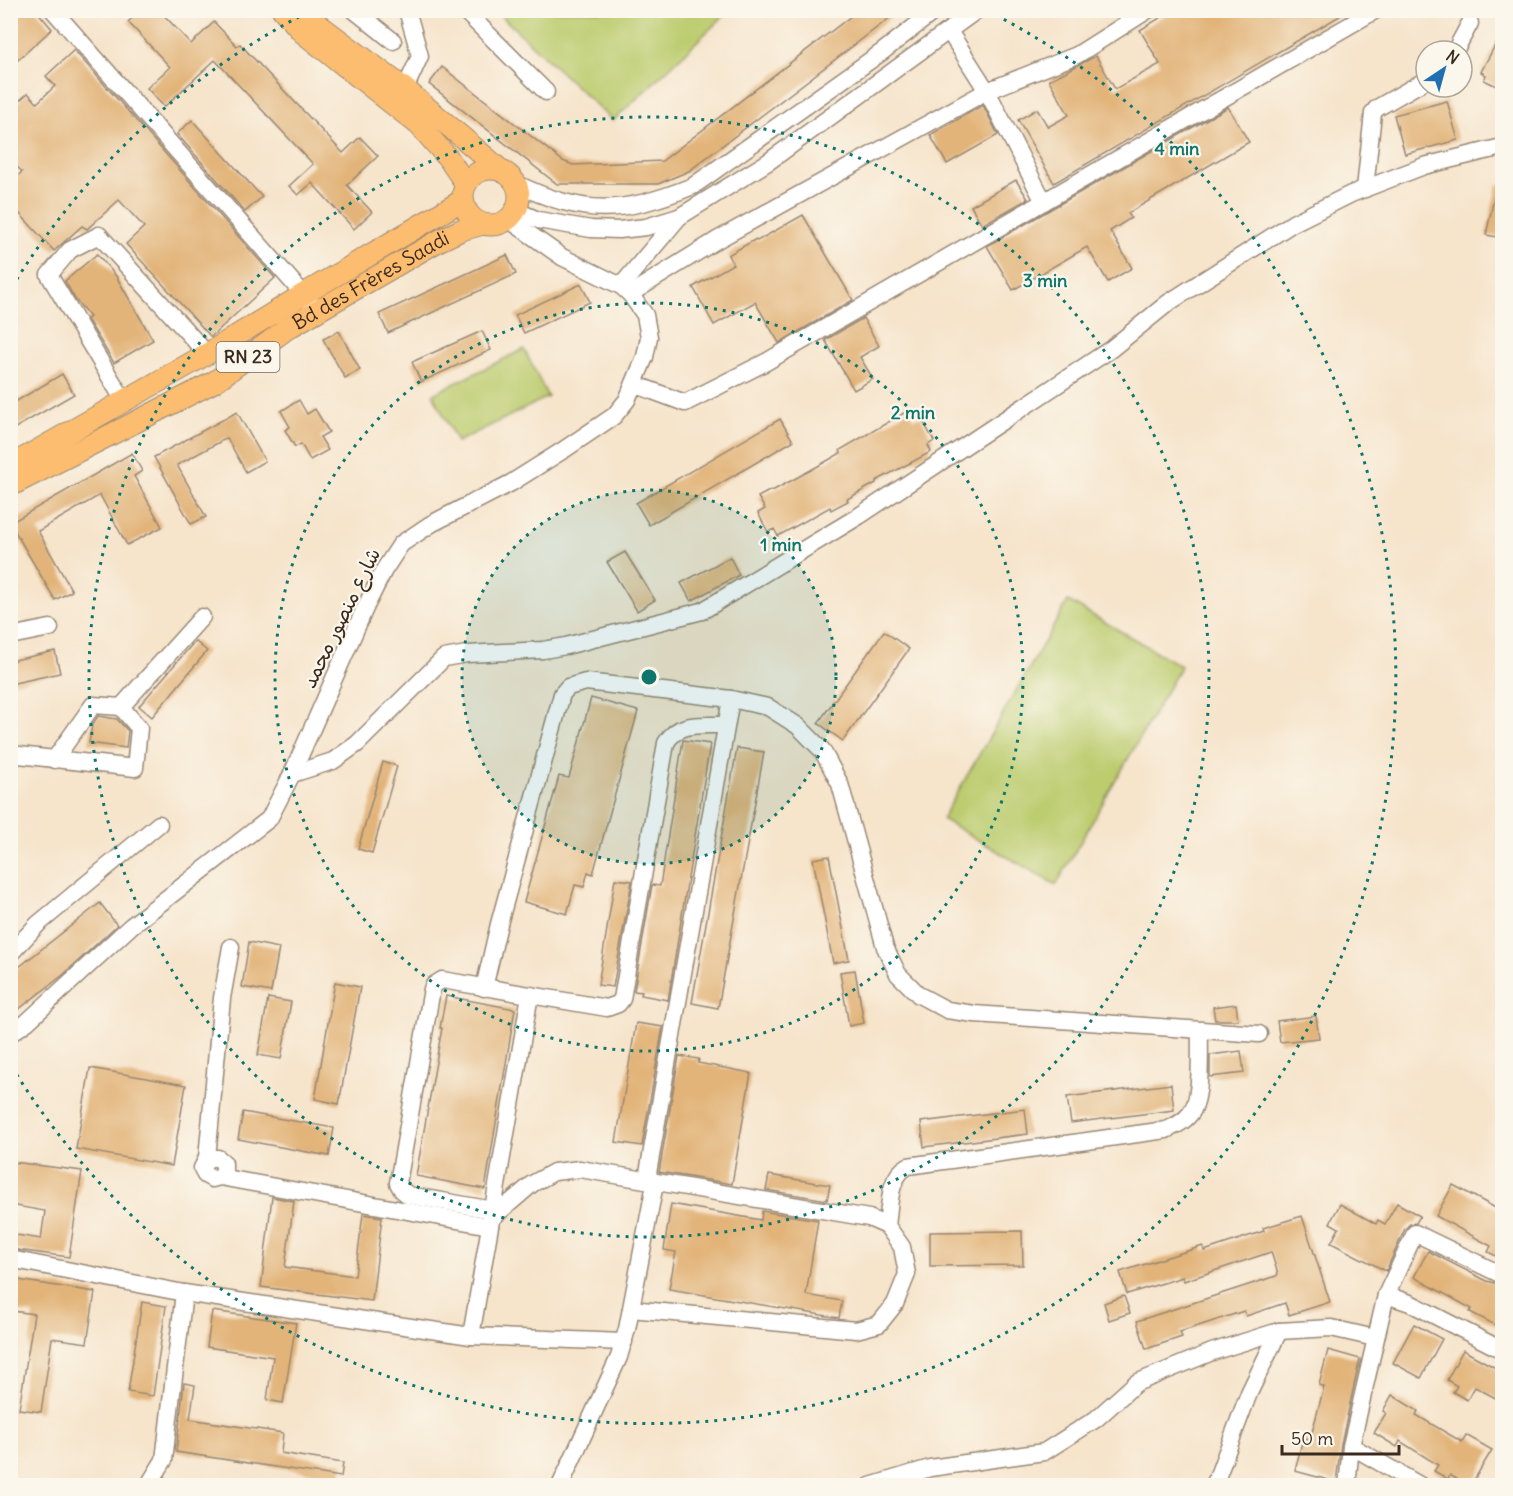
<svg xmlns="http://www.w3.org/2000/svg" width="1513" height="1496" viewBox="0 0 1513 1496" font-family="Delius,'Playpen Sans Arabic',sans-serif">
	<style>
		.green { fill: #bccc6e; stroke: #7c7b46; stroke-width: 1.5 }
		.building { fill: #e2b479 }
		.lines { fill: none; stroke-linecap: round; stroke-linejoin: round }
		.minor-casing { stroke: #988774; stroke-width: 19 }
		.major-casing { stroke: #988774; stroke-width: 23 }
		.minor { stroke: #fff; stroke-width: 16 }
		.major { stroke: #fcbd6f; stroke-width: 21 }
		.ring { fill: none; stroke: #0f766e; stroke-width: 3; stroke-dasharray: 3 6 }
		.labels { text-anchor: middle; stroke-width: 4.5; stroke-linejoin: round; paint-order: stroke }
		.shield { fill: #fbf7ec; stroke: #75685c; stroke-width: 1.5 }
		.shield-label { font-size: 18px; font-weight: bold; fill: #3b2a1e }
		.street-label { font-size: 20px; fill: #3b2a1e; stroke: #fbf7ec }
		.centre { fill: #0f766e; stroke: #fbf7ec; stroke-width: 3 }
		.ring-label { font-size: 18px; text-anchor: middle; font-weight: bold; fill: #0f766e; stroke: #fbf7ec; stroke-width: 4.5; stroke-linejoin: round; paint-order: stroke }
	</style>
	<rect width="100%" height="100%" fill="#fbf7ec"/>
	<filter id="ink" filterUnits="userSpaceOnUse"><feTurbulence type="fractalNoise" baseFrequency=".0167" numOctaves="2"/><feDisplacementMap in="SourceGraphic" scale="12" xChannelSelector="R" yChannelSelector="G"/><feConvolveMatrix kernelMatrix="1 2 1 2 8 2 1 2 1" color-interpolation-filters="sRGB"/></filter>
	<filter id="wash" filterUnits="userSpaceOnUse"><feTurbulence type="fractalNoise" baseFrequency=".008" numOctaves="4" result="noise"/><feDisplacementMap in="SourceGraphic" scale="24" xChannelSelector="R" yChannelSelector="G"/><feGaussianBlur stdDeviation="1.35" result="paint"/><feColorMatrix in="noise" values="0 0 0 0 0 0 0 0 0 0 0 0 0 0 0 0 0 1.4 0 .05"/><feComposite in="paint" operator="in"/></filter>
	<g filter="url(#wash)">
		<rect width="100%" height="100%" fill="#f6e4cb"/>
		<g class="green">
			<path d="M496,11H729L613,121Z"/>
			<path d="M524,349L548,397L457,442L433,394Z"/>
			<path d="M1068,601L1181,666L1056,885L942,819Z"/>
		</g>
		<g id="blocks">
			<g class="building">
				<path d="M10,10H36L52,29L10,67Z"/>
				<path d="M141,10H159L191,44L214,22L237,46L240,44L343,153L360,137L378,156L347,185L372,212L354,229L312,183L298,195L289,186L313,164L215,60L164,107L147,88L170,67L128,22Z"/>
				<path d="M859,10H900L689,171L658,184H557L429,84L442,67L563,161L573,165L662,161Z"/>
				<path d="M1173,10H1350L1054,183L1018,120L1037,109L1048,127L1069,115L1049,80L1096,56L1115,89L1160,64L1140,30Z"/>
				<path d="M1503,30V89L1484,80L1486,75L1481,72Z"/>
				<path d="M74,50L275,278L211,337L126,244L144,227L119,200L87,229L82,226L54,251L10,203V183L22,172L10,159V109L28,93L37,103L55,86L46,76Z"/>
				<path d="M1447,101L1458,140L1405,154L1394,115Z"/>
				<path d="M983,105L998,135L947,164L930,135Z"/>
				<path d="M1228,107L1249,142L1128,213L1131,218L1110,231L1132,268L1108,282L1087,247L1013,290L987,246Z"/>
				<path d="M192,120L262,197L245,212L177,134Z"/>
				<path d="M1016,180L1028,199L982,225L971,206Z"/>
				<path d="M1497,184L1503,185V238L1486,235Z"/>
				<path d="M803,215L853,300L779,343L755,302L714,325L693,287L733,264L728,255L756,239L757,241Z"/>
				<path d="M97,254L116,276L153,340L114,363L87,319L90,317L75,299L65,281Z"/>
				<path d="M507,255L516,274L388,333L379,314Z"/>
				<path d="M581,284L590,302L524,333L515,315Z"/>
				<path d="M863,318L879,346L860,357L873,379L854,390L825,340Z"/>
				<path d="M339,331L360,370L345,378L323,339Z"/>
				<path d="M482,331L491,350L421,382L412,362Z"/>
				<path d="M62,374L74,394L10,431V405Z"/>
				<path d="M299,400L307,414L315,409L329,432L320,437L328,450L310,460L301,444L295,447L285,430L290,427L281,411Z"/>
				<path d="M909,410L914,419L920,416L934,441L928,445L931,452L876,481V483L847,499L848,501L831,510L830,507L778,536L774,529L768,532L758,513L765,509L758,497L771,490L772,491L811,470L841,453L840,450Z"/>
				<path d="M237,412L265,461L246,472L227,438L177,465L206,517L191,524L154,457Z"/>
				<path d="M780,419L793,441L649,525L636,503Z"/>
				<path d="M132,453L142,471L134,476L162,527L127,545L100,495L38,531L72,591L55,600L10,523Z"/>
				<path d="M625,552L655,600L637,611L607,562Z"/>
				<path d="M730,557L739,575L691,601L681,583Z"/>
				<path d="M884,631L909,649L843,741L818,723Z"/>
				<path d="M195,641L207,651L152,717L139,706Z"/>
				<path d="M55,651L60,673L10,684V661Z"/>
				<path d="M591,698L638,711L593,874L588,872L584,887L575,885L567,914L524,902L559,776L569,778Z"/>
				<path d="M98,716L117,719L128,731L126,748L89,743L92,725Z"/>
				<path d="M683,740L710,744L668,1000L641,995L642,992L634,991L652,885L660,886Z"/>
				<path d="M737,748L764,752L718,1008L692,1003Z"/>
				<path d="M383,762L397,766L372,853L358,849Z"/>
				<path d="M829,856L849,960L833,963L813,859Z"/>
				<path d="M615,879L632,881L613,987L598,985Z"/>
				<path d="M100,903L117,925L63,975L10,1016V974Z"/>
				<path d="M249,942L279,948L271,992L242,987Z"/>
				<path d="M855,970L864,1023L849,1026L840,972Z"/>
				<path d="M335,982L360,987L339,1104L315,1099Z"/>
				<path d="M446,996L515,1009L485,1189L416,1176L442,1028H440Z"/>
				<path d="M268,998L291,1002L281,1059L258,1055Z"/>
				<path d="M1236,1004L1238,1020H1215L1213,1007Z"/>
				<path d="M1316,1016L1319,1038L1280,1042L1277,1021Z"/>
				<path d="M636,1023L663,1027L642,1146L616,1142Z"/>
				<path d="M1241,1051L1244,1073L1210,1077V1055Z"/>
				<path d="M679,1056L699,1059L698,1063L751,1073L732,1184L659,1172Z"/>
				<path d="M90,1068L186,1085L172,1166L76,1149Z"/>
				<path d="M1171,1084L1174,1110L1071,1123L1067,1097Z"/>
				<path d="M1025,1109L1028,1134L924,1147L921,1122Z"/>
				<path d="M243,1112L334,1128L329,1156L238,1139Z"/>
				<path d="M13,1162L82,1171L69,1257L10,1249V1234L41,1239L45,1211L10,1205Z"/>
				<path d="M769,1175L830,1185L827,1200L766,1190Z"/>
				<path d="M1453,1185L1503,1212V1264L1498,1261L1500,1258L1488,1252L1491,1246L1436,1216Z"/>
				<path d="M272,1197L294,1201L285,1267L355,1276L363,1214L382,1217L372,1301L261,1287Z"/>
				<path d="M1397,1203L1420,1216L1416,1223L1410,1224L1405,1229L1386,1271L1331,1243L1339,1228L1330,1223L1340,1204L1376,1224L1378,1220L1385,1224Z"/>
				<path d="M671,1204L761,1220L762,1211L818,1220L806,1295L842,1301L839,1318L669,1289L676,1252L664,1250Z"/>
				<path d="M1302,1216L1330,1302L1289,1315L1285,1303L1246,1316L1244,1311L1180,1332L1182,1337L1146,1349L1137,1321L1276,1276L1278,1274L1271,1252L1184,1281L1183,1277L1127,1294L1120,1272L1203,1246L1204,1251L1264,1231L1263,1228Z"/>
				<path d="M1022,1231L1023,1265L930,1266V1232Z"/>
				<path d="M1428,1251L1487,1281L1503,1285V1329L1470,1312L1472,1309L1414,1277Z"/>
				<path d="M18,1280L95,1292L87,1343L52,1338L41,1412L19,1409L34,1314L13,1311Z"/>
				<path d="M1124,1296L1130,1313L1109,1320L1104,1303Z"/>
				<path d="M142,1302L166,1306L153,1396L128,1392Z"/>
				<path d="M212,1311L296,1323L283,1403L267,1400L273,1357L207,1347Z"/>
				<path d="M1414,1324L1442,1339L1421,1378L1393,1363Z"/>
				<path d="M1328,1350L1360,1359L1341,1444L1336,1482L1295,1471L1303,1438L1310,1440L1324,1387L1319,1385Z"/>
				<path d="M1463,1350L1503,1372V1402L1475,1387L1467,1400L1453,1392L1457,1386L1447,1380Z"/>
				<path d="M184,1383L195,1385L190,1419L283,1433L281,1453L343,1463L341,1477L176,1452Z"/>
				<path d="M1392,1395L1418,1411L1416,1415L1462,1442L1466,1435L1492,1450L1471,1485H1467L1450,1475L1448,1479L1434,1471L1438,1465L1400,1441L1397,1447L1374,1433L1386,1413L1383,1411Z"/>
			</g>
		</g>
	</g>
	<g filter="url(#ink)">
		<use href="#blocks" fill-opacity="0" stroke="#988774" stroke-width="1.5"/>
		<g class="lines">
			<defs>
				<g id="minor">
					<path d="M53,10L311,303"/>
					<path d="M354,10L393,41"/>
					<path d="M464,10L546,92"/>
					<path d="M949,31L987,91L1044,202"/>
					<path d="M1455,51L1470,23"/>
					<path d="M405,89L420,56L407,10"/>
					<path d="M515,183C584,217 623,214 693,186L882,52L936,10"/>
					<path d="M1365,189L1373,113L1377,108L1426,80"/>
					<path d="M515,210L538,220L591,229L619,230L646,227L679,217L768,162L977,10"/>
					<path d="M621,286L679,217"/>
					<path d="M630,294L717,240L987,91L1077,55L1148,10"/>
					<path d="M634,384L685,403L766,362L1376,10"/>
					<path d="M124,401L49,275L70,250L99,235L207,354"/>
					<path d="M10,636L50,628"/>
					<path d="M121,707L202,617"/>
					<path d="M10,754L135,768L139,728L121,707L93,705L54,760"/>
					<path d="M292,774L333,761L357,744L444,658L467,654L543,650L566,646L702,611L859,516L1111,349L1168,303L1293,223L1351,194L1424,166L1502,147"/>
					<path d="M10,954L38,924L159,824"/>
					<path d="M484,988L499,924L562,694L568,687L586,682L731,699L768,707L798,726L822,750L840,784L885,947L898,974L919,995L947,1010L974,1014L1259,1034"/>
					<path d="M10,1034L27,1022L131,926L269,819L292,774L366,606L384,570L401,544L431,524L511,483L565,449L614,416L627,400L645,357L649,337L645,315L630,294L621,286L562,257L508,219"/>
					<path d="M207,1158L222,998L231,947"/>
					<path d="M220,1177L224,1171V1163L218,1158H207L202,1168L205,1175L212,1179L220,1177L490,1226"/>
					<path d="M493,1210L408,1195L402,1190L398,1183L432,989L434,985L442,980L607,1008L618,1004L622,999L666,743C679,720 703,726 726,725"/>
					<path d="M491,1219L532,1184L554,1172L580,1169L869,1218L887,1226L902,1247L907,1274L895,1304L879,1324L856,1330L631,1309"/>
					<path d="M887,1226C890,1206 888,1177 908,1166L1166,1130C1175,1126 1184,1122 1190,1114C1203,1099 1199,1051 1200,1031"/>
					<path d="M10,1259L184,1293L471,1336L624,1342"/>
					<path d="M1386,1295L1410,1303L1502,1350"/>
					<path d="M471,1336L530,995"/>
					<path d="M1351,1446L1421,1486"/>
					<path d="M148,1486L164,1460L184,1293"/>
					<path d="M560,1486L619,1357L627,1329L654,1189L648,1173L731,699"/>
					<path d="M870,1486L930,1468L1044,1452L1096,1419L1136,1383L1212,1352L1279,1331L1331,1328L1375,1338"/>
					<path d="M1214,1486L1249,1393L1279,1331"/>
					<path d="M1347,1486L1351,1446L1386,1295L1415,1233L1502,1275"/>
				</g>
				<g id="major">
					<path d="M283,10L302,32L419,125L448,158L466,184"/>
					<path d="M297,10L311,19L405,89L503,172"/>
					<circle cx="491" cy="197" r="28"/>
					<path d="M10,466L207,354L304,294L463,200"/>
					<path id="s1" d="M10,486L214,382L288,328L440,240L461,230L483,224"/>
				</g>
			</defs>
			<use href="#minor" class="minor-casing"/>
			<use href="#major" class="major-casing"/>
			<use href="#minor" class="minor"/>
			<use href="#major" class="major"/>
		</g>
	</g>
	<circle cx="649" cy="677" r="187" fill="#0f766e" fill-opacity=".12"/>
	<g class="ring">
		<circle cx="649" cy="677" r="187"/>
		<circle cx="649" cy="677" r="374"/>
		<circle cx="649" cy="677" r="560"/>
		<path d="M12 287A747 747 0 0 1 310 11M988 11A747 747 0 1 1 12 1067"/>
	</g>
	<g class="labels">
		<rect class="shield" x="216.5" y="342" width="63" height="30" rx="4.5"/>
		<g class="shield-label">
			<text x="248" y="363">RN 23</text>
		</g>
		<g class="street-label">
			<text dy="7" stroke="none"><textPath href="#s1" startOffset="416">Bd des Frères Saadi</textPath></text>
			<text transform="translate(341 618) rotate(-64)" y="7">شارع منصور محمد</text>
		</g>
	</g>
	<circle cx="649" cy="677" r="9" class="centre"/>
	<g class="ring-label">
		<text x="1177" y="155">4 min</text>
		<text x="1045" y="287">3 min</text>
		<text x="913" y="419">2 min</text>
		<text x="781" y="551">1 min</text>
	</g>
	<rect width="1513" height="1496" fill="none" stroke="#fbf7ec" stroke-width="36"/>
	<g transform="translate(1444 69) rotate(36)"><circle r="28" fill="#fbf7ec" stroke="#aea59a" stroke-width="1.5"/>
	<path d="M0-4.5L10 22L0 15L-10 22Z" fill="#1f6fb2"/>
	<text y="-9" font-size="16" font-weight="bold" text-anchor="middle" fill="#3b2a1e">N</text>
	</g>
	<path d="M1282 1445v9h117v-9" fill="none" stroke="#3b2a1e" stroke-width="3"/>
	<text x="1291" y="1445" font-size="18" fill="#3b2a1e" stroke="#fbf7ec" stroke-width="4.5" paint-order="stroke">50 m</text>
</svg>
